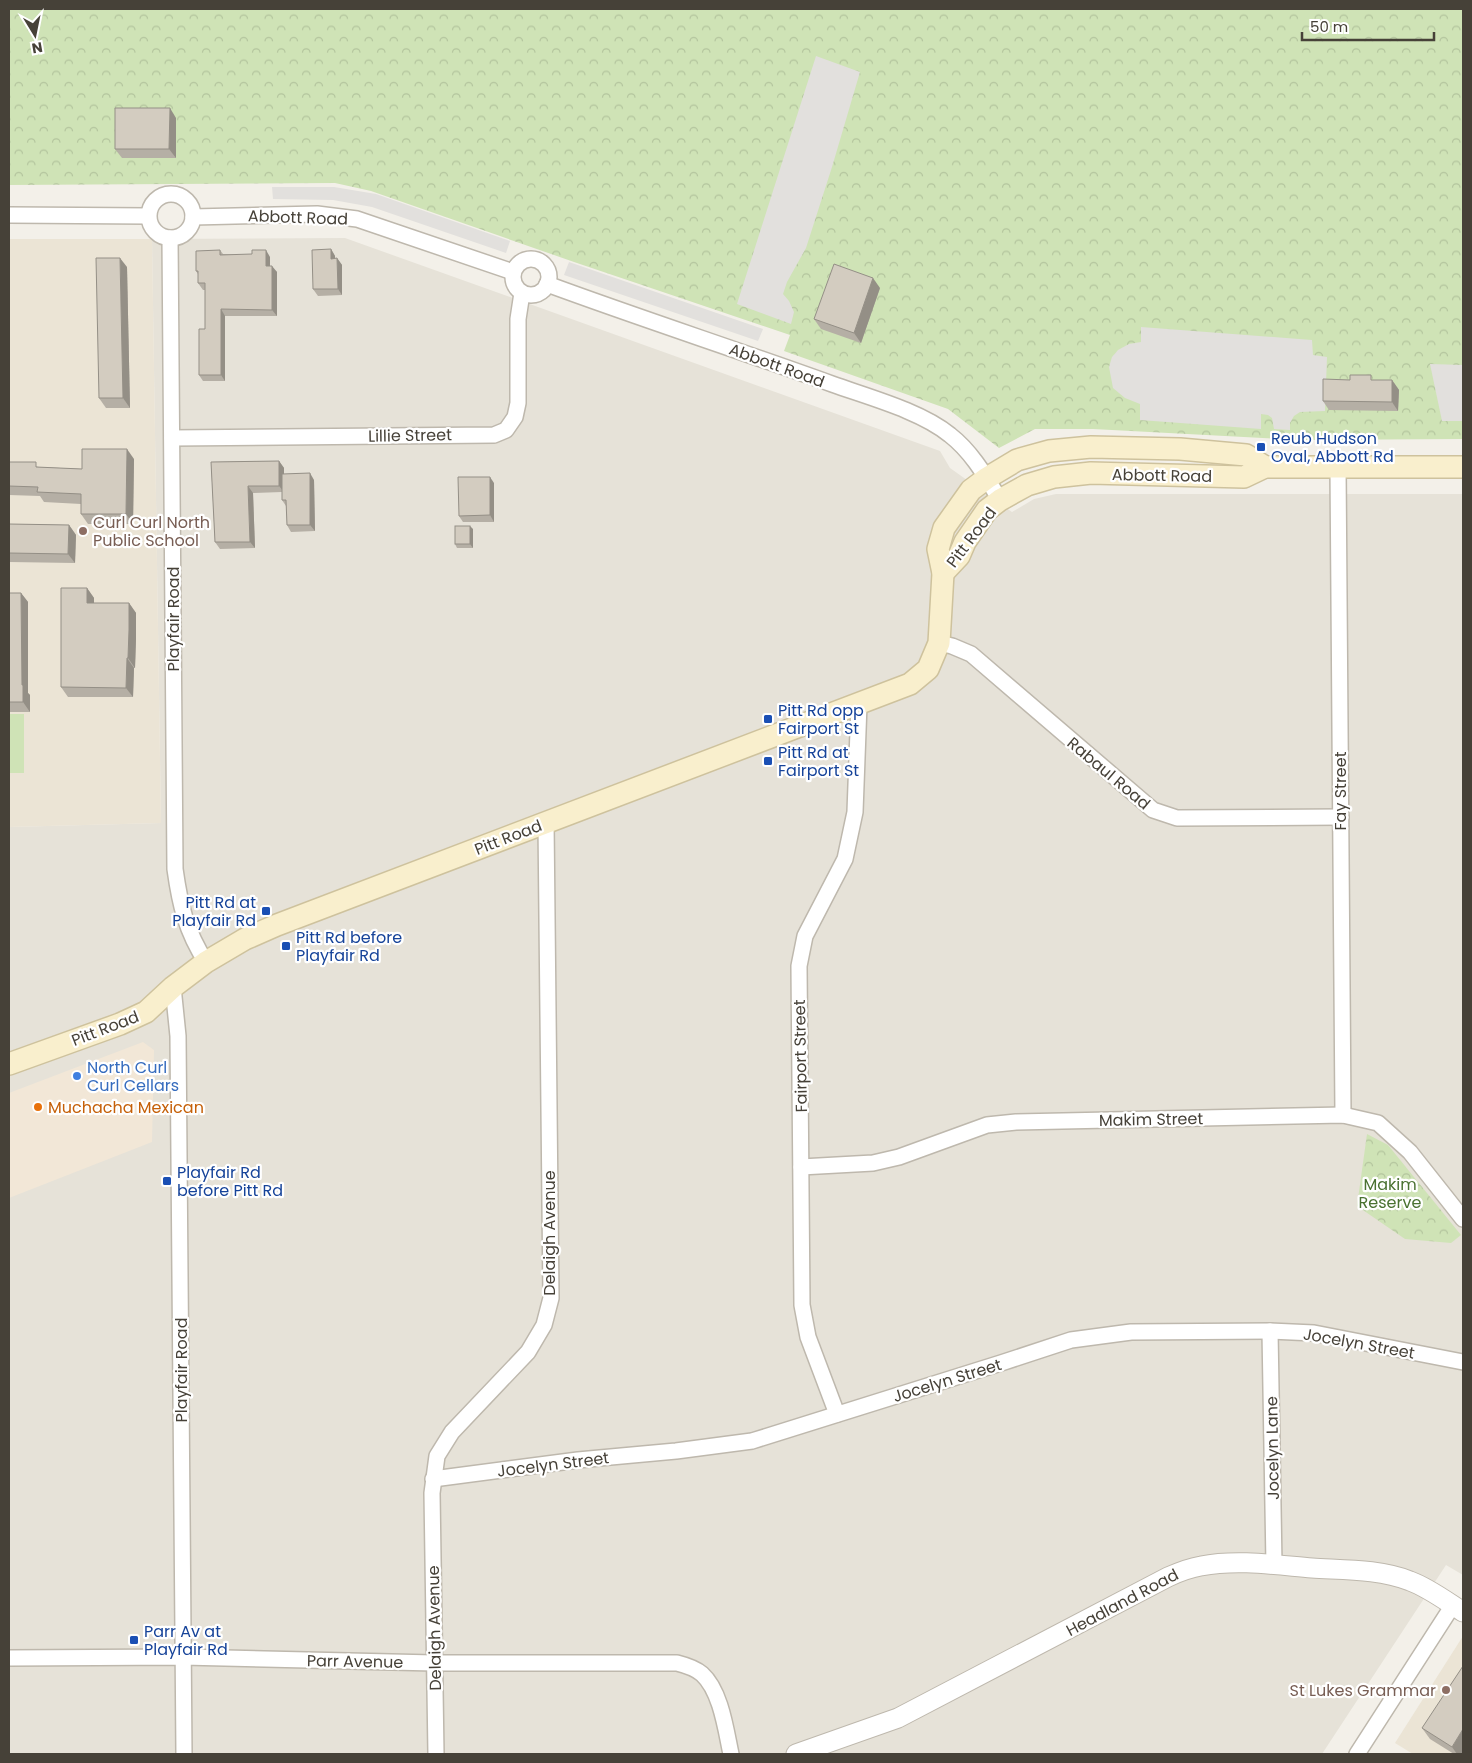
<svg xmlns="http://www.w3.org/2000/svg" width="1472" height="1763" viewBox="0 0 1472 1763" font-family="Poppins,sans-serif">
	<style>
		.residential { fill: #e6e2d8 }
		.commercial { fill: #f2e7d7 }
		.education { fill: #ebe4d5 }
		.green { fill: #cfe3b6 }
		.forest { fill: url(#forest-crowns) }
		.parking { fill: #e2e0dd }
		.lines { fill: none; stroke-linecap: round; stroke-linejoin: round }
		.minor-casing { stroke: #beb8ad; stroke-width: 18 }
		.tertiary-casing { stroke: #beb8ad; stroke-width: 21 }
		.secondary-casing { stroke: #cec29d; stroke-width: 24 }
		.minor { stroke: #fff; stroke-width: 15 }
		.tertiary { stroke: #fff; stroke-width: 19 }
		.secondary { stroke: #f9efcd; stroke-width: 21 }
		.wall { fill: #b5afa5 }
		.shaded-wall { fill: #948f86 }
		.building { fill: #d3ccc0; stroke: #948f86 }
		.transit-dot { fill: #1a4fb4; stroke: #fff; stroke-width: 2 }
		.education-dot { fill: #8d6e63; stroke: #fff; stroke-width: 2 }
		.shop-dot { fill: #3f7fe0; stroke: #fff; stroke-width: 2 }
		.food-dot { fill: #e8710a; stroke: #fff; stroke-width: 2 }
		.labels { text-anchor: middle; stroke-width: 4.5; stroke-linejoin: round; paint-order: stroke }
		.street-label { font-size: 16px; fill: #464138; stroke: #fff }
		.transit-label { font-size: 16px; fill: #164399; stroke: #fff; text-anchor: start }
		.education-label { font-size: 16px; fill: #785e54; stroke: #fff; text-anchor: start }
		.shop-label { font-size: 16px; fill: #366cbe; stroke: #fff; text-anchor: start }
		.food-label { font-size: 16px; fill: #c56008; stroke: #fff; text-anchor: start }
		.park-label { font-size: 16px; fill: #4a7231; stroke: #fff }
	</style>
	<defs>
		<pattern id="forest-crowns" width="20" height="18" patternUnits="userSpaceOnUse" patternTransform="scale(1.25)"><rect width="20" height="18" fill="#cfe3b6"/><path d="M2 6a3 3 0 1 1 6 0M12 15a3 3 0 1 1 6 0" fill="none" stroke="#b3c49d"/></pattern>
	</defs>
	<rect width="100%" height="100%" fill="#f3f0e9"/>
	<path class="residential" d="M345,238L940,451L950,468L1012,512L1034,499L1056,494H1463V1575L1446,1565L1322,1754H9V827L161,823L152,239Z"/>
	<path class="commercial" d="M143,1042L154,1050L152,1142L9,1198V1093Z"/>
	<g class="education">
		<path d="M9,239H152L161,823L9,827Z"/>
		<path d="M1463,1636V1754H1413L1395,1743Z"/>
	</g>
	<rect class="green" x="9" y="714" width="15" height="59"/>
	<g class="forest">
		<path d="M9,9H1463V439L1300,440L1093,429H1035L999,448L948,409L784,351L790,335L574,262L371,191L335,183L9,185Z"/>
		<path d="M1367,1134L1388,1145L1461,1235L1451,1243L1405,1239L1357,1206Z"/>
	</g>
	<g class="parking">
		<path d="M816,56L860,72L832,167L806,248L787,282L783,294L789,301L794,312L791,324L737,304Z"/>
		<path d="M272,187H334L376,194L510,241L506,253L372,207L333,200L273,199Z"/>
		<path d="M569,262L763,329L758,341L564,275Z"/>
		<path d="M1141,327L1312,340L1313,355L1327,357L1325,411L1300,412L1294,416L1290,423V430L1274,429L1272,418L1268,415L1261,414V429L1140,420V404L1125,398L1113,388L1109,367L1112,357L1118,350L1129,344L1141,342Z"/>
		<path d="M1430,364L1463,365V421H1442Z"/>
	</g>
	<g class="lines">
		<defs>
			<g id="minor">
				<circle cx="171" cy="216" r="22"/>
				<path d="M9,215L148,216"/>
				<path d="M193,217L317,214L357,219L513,272"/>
				<path d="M170,238L175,869C180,905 186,931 206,962"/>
				<circle cx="531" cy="277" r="18"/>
				<path d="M547,284C642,319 738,350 832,384C868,397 921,411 950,435C972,452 986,477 1000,500"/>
				<path d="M172,438L494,435L506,430L515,417L518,403V319L522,293"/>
				<path d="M1338,467L1343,1115"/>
				<path d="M939,643L952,646L971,654L1153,810L1177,818L1341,817"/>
				<path d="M173,987L178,1036L184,1754"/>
				<path d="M801,1167L873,1163L899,1157L987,1125L1016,1122L1343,1115L1378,1123L1410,1152L1463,1219"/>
				<path d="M1270,1331L1274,1565"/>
				<path d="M837,1414L808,1337L802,1305L799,966L805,936L845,859L855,812L859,704"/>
				<path d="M433,1479L578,1460L676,1451L752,1441L1001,1363L1071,1340L1131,1332L1270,1331L1314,1333L1463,1362"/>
				<path d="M9,1658L183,1657L434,1663H677C685,1665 695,1668 702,1674C721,1691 726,1731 731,1754"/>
				<path d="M436,1754L432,1493L437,1456L452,1432L528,1352L544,1325L551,1298L546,822"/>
				<path d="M1357,1754L1453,1605"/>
			</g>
			<path id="tertiary" d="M796,1754L898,1718L1168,1577C1179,1572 1189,1568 1201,1566C1237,1559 1276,1565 1312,1568C1344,1570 1380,1569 1410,1581C1429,1588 1446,1601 1463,1612"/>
			<g id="secondary">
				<path d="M943,573L959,556L965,542L987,510L1000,500L1027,485L1054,477L1091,473L1244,477L1265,467H1463"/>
				<path d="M9,1064L120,1024L146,1012L173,987L206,962L245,939L277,925L910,684L928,669L939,643L943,573L938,549L944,528L971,490L987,478L1017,460L1049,451L1091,447L1180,449L1246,455L1265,467"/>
			</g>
		</defs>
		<use href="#minor" class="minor-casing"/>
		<use href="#tertiary" class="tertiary-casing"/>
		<use href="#secondary" class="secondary-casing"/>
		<use href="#minor" class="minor"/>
		<use href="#tertiary" class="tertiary"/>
		<use href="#secondary" class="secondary"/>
	</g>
	<g class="wall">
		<path d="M176,118V158H122L115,149Z"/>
		<path d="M331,249L335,256V258H337L342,265V295L318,296L313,289Z"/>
		<path d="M220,250L223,254L270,257V266L277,272V316H225V381H203L199,375L205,329V290H203L198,283V274L196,271Z"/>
		<path d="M127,267L130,408H106L99,398Z"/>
		<path d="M880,288L861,343L821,329L814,319Z"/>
		<path d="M1350,380H1392L1399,390L1398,411L1329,410L1323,401Z"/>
		<path d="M134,459L133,524H88L81,514V504L44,502L40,496L9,495V462L39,467L82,469Z"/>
		<path d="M279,461L284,468V474L314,480L315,531L291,532L287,525L286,506L282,500V492L253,493L255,548L220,549L215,542L211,462Z"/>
		<path d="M494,483V522H463L459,516Z"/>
		<path d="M9,524L69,525L76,535L75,563L9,562Z"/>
		<path d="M473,529V548H457L455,544Z"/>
		<path d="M87,588L94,598V603H129L136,613V639L135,668H134L133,697H68L61,687Z"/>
		<path d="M9,593H21L28,602V693L30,695V712H9Z"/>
		<path d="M1422,1728L1463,1753L1462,1754H1454L1430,1739Z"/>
	</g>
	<g class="shaded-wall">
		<path d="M170,108L176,118V158L169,149Z"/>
		<path d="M331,249L335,256V265L331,259Z"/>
		<path d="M266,250L270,257V272L266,266Z"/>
		<path d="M120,258L127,267L130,408L123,398Z"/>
		<path d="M337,258L342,265V295L338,289Z"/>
		<path d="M272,266L277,272V316L272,310Z"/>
		<path d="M873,278L880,288L861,343L854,333Z"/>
		<path d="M221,309L225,316V381L221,375Z"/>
		<path d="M1392,380L1399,390L1398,411L1392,402Z"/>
		<path d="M127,449L134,459L133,524L126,514Z"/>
		<path d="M279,461L284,468V492L279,486Z"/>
		<path d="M310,473L314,480L315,531L310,525Z"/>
		<path d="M490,477L494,483V522L490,515Z"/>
		<path d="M248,486L253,493L255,548L250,542Z"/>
		<path d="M69,525L76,535L75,563L68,554Z"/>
		<path d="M470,526L473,529V548L470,544Z"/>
		<path d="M87,588L94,598V613L87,603Z"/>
		<path d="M21,593L28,602V693L30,695V712L23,702L22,685Z"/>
		<path d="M129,603L136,613V639L135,668L128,658Z"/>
		<path d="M127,658L134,668L133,697L126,688Z"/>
		<path d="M1463,1729V1753L1462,1754H1457L1452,1747Z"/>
	</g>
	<g class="building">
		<path d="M115,108H170L169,149H115Z"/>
		<path d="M331,249V259L337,258L338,289H313L312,250Z"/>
		<path d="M220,250V255L252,254V250H266V266H272V310L221,309V375H199V329H205V283H198V271H196V251Z"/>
		<path d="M96,258H120L123,398H99Z"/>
		<path d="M834,264L873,278L854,333L814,319Z"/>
		<path d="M1350,375H1371V380H1392V402L1323,401V379L1350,380Z"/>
		<path d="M82,449H127L126,514H81V494L37,492L38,487L9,486V462H36V467L82,469Z"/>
		<path d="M279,461V486H248L250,542H215L211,462Z"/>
		<path d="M310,473V525H287L286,500H282V474Z"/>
		<path d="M458,477H490V515L459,516Z"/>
		<path d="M9,524L69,525L68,554L9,553Z"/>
		<rect x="455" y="526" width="15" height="18"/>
		<path d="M61,588H87V603H129V630L128,658H127L126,688L61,687Z"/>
		<path d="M9,593H21L22,685H23V702H9Z"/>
		<path d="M1463,1666V1729L1452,1747L1422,1728Z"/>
	</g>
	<g class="transit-dot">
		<rect x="1256" y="442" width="10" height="10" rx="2.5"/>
		<rect x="763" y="714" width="10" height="10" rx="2.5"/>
		<rect x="763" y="756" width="10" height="10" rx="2.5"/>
		<rect x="261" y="906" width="10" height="10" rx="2.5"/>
		<rect x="281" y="941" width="10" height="10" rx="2.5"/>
		<rect x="162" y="1176" width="10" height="10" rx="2.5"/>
		<rect x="129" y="1635" width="10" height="10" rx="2.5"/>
	</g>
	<g class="education-dot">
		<circle cx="83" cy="531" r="5"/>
		<circle cx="1446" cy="1690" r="5"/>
	</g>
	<circle class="shop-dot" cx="77" cy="1076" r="5"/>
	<circle class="food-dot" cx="38" cy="1107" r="5"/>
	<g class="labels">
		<g class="street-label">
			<text transform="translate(298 217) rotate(2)" y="6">Abbott Road</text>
			<text transform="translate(777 365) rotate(20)" y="6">Abbott Road</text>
			<text transform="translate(410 435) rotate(-1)" y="6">Lillie Street</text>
			<text transform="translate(1162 475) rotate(1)" y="6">Abbott Road</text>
			<text transform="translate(971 537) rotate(-53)" y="6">Pitt Road</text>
			<text transform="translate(173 619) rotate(-90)" y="6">Playfair Road</text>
			<text transform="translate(1109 773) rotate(40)" y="6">Rabaul Road</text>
			<text transform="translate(1340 791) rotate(-90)" y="6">Fay Street</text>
			<text transform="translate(508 837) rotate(-21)" y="6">Pitt Road</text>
			<text transform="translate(105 1028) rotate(-21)" y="6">Pitt Road</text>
			<text transform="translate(800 1056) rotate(-91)" y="6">Fairport Street</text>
			<text transform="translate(1151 1119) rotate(-1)" y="6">Makim Street</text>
			<text transform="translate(549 1233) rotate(-90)" y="6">Delaigh Avenue</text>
			<text transform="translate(1359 1343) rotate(10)" y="6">Jocelyn Street</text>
			<text transform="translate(181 1370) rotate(-90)" y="6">Playfair Road</text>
			<text transform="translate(947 1380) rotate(-17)" y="6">Jocelyn Street</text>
			<text transform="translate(1272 1448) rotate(-91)" y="6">Jocelyn Lane</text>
			<text transform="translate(553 1464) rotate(-7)" y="6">Jocelyn Street</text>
			<text transform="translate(1122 1602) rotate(-28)" y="6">Headland Road</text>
			<text transform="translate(434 1628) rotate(-91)" y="6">Delaigh Avenue</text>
			<text transform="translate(355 1661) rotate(1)" y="6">Parr Avenue</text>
		</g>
		<g class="transit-label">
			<text x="1271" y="444">Reub Hudson<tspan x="1271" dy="18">Oval, Abbott Rd</tspan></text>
			<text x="778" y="716">Pitt Rd opp<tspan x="778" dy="18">Fairport St</tspan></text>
			<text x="778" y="758">Pitt Rd at<tspan x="778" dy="18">Fairport St</tspan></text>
			<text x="256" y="908" text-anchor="end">Pitt Rd at<tspan x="256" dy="18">Playfair Rd</tspan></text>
			<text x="296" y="943">Pitt Rd before<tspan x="296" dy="18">Playfair Rd</tspan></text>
			<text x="177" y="1178">Playfair Rd<tspan x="177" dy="18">before Pitt Rd</tspan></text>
			<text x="144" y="1637">Parr Av at<tspan x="144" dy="18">Playfair Rd</tspan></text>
		</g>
		<g class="education-label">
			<text x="93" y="528">Curl Curl North<tspan x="93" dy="18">Public School</tspan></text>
			<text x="1436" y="1696" text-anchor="end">St Lukes Grammar</text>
		</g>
		<g class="shop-label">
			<text x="87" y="1073">North Curl<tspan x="87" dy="18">Curl Cellars</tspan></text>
		</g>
		<g class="food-label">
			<text x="48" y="1113">Muchacha Mexican</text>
		</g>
		<g class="park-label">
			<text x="1390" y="1190">Makim<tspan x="1390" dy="18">Reserve</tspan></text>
		</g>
	</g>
	<rect width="1472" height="1763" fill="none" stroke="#464138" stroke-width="20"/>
	<g transform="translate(35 35) rotate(170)" stroke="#ffffff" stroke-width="4" paint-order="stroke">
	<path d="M0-4L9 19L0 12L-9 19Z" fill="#464138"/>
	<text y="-8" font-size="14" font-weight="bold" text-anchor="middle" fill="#464138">N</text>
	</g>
	<path d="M1302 32v8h132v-8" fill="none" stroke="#464138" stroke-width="2.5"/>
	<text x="1310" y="32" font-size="15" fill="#464138" stroke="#ffffff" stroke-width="4" paint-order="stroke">50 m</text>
</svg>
